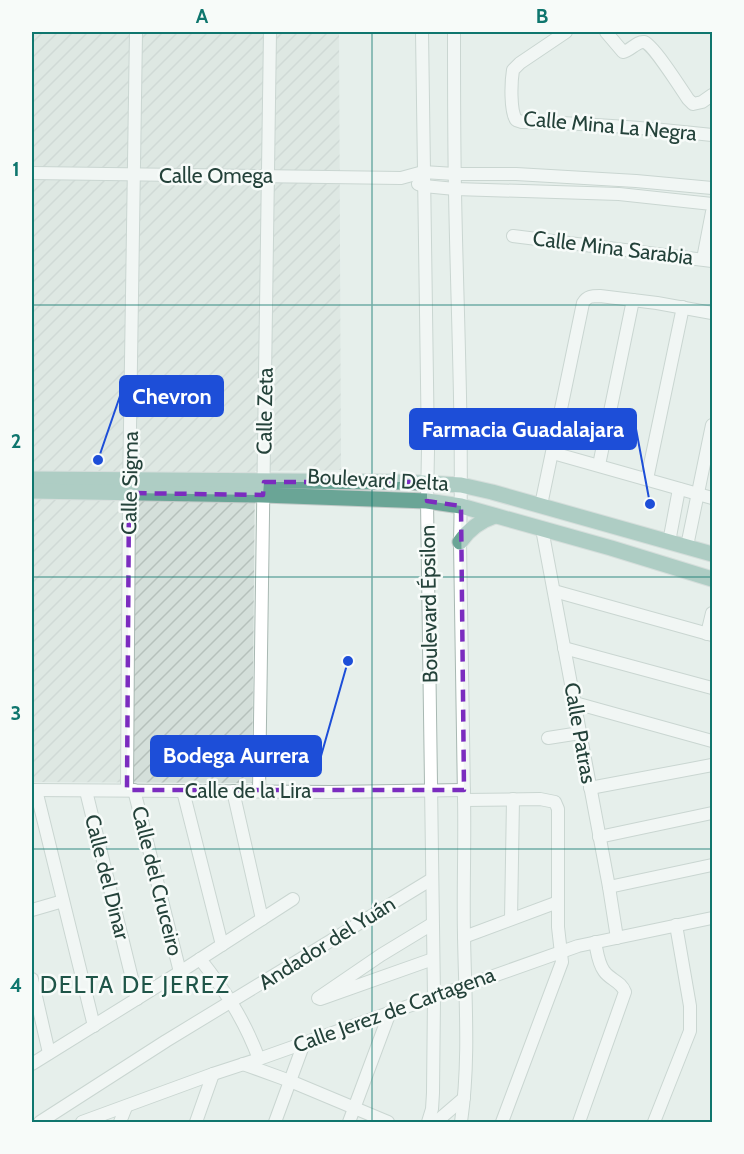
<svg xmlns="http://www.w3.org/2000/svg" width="744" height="1154" viewBox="0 0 744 1154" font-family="Cabin,sans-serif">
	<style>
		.industrial { fill: url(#industrial-furrows) }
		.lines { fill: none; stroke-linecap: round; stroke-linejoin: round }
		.minor-casing { stroke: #a8b8b2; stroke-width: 14 }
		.major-casing { stroke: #c2cac8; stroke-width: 17 }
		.minor { stroke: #fff; stroke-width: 12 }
		.major { stroke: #6aa596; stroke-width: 15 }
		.marked { fill: none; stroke: #7b2cbf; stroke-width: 4.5; stroke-dasharray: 12 8; stroke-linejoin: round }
		.grid { fill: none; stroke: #0f766e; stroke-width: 1.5; stroke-opacity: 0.55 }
		.labels { text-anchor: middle; stroke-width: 5; stroke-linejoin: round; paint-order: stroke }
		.street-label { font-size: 21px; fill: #24423a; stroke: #f7fbf9 }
		.quarter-label { font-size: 24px; letter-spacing: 1.5px; fill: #1f5548; stroke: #f7fbf9 }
		.leader { fill: none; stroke: #1d4ed8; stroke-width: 2 }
		.callout-dot { fill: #1d4ed8; stroke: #f7fbf9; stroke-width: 2 }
		.callout { fill: #1d4ed8; stroke: #1d4ed8; stroke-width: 2 }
		.callout-label { font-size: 22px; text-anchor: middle; font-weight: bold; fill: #fff }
		.neatline { fill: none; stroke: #0f766e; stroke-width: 2 }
		.grid-label { font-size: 20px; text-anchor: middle; font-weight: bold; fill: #0f766e }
	</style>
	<defs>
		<pattern id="industrial-furrows" width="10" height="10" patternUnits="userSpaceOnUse" patternTransform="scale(1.5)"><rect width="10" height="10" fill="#d4dfda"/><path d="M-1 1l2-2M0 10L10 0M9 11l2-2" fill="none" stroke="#b6c1bc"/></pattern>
	</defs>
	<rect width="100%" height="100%" fill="#e6efeb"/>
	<path class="industrial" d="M32,32H339L341,470L255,471L252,783L32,782Z"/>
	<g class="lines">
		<defs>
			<g id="minor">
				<path d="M422,32L428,451L427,501L434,997L433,1093L432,1109L428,1122"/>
				<path d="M454,32C454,85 454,138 455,191C457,308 463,425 460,542C461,628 463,713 464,798C465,844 463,890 464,935C465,998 470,1060 461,1122"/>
				<path d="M566,32L520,63L513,70C511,82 510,110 516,120L522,122C586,123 649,128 712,135"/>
				<path d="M606,32L623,52C630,51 637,41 644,42C652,43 682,90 688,99L693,104L702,102L712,95"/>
				<path d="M32,173L401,178L423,172L455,174H516L636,181L712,188"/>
				<path d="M418,184L424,186L455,189L619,194L712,204"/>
				<path d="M513,236L712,261"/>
				<path d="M703,259L712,212"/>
				<path d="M553,453L712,498"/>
				<path d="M599,465L633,300"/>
				<path d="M647,479L683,307"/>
				<path d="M541,505L583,303C587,296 592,296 600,296L657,303L712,313"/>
				<path d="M542,529L609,887L617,938"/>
				<path d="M669,542L679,489"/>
				<path d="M687,546L712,425"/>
				<path d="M554,591L712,635"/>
				<path d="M707,634L712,613"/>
				<path d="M564,648L712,688"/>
				<path d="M575,703L712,741"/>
				<path d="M548,738L580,733"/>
				<path d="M590,788L712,765"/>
				<path d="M32,790L331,792L464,790"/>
				<path d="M36,790L94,1026"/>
				<path d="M127,790L129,493L136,32"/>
				<path d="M134,790L180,972"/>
				<path d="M86,791L137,999"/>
				<path d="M183,791L222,945"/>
				<path d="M233,791L262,919"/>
				<path d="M259,791L270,32"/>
				<path d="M464,800L540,799L555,802L558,809V927L562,962L502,1122"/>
				<path d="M599,837L712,813"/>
				<path d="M609,887L712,865"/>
				<path d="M32,910L63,901"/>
				<path d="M511,919L513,799"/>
				<path d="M432,924L381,955L318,998L320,999L323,998L433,959"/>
				<path d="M464,937L558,902"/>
				<path d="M200,959C226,992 244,1019 259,1059"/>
				<path d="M32,979L49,1053"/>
				<path d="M32,1064L180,972L293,899"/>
				<path d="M243,1064L290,1081L388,1122"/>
				<path d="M40,1122L166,1041L432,879"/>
				<path d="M82,1122L213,1074L259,1059L578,946L712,918"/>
				<path d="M120,1122L126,1107"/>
				<path d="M196,1122L213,1074"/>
				<path d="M275,1122L304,1043"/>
				<path d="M349,1122L390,1012"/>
				<path d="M436,1122L464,1098"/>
				<path d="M579,1122L625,992C621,981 610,980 604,971C598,963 597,951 595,942"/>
				<path d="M654,1122L690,1031V1006L676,925"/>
			</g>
			<g id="major">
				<path d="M32,479L404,482L461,485L492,492L712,554"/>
				<path d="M32,491L263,495L427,501L461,506L611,548L712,579"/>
				<path d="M460,542C469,529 480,521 495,516"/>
			</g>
		</defs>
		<use href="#minor" class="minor-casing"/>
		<use href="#major" class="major-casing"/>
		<use href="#minor" class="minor"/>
		<use href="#major" class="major"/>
	</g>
	<path d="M0 0H744V1154H0ZM264,482H427V501L461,506L464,790H127L129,493L263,495Z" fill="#e6efeb" fill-opacity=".55" fill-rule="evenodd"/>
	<path class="marked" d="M264,482H427V501L461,506L464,790H127L129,493L263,495Z"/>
	<path class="grid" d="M372,32V1122M32,305H712M32,577H712M32,849H712"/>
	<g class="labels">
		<g class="street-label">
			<text transform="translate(610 126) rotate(5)" y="7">Calle Mina La Negra</text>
			<text x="216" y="183">Calle Omega</text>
			<text transform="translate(613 248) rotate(7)" y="7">Calle Mina Sarabia</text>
			<text transform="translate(265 411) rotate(-89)" y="7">Calle Zeta</text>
			<text transform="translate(378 480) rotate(3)" y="7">Boulevard Delta</text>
			<text transform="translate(130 483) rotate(-89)" y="7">Calle Sigma</text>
			<text transform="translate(429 604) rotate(-91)" y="7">Boulevard Épsilon</text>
			<text transform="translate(580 733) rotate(80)" y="7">Calle Patras</text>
			<text x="248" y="798">Calle de la Lira</text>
			<text transform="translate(107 877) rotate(76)" y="7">Calle del Dinar</text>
			<text transform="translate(157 881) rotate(76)" y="7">Calle del Cruceiro</text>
			<text transform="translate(327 943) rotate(-32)" y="7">Andador del Yuán</text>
			<text transform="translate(394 1010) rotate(-20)" y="7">Calle Jerez de Cartagena</text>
		</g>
		<g class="quarter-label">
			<text x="135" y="993">DELTA DE JEREZ</text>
		</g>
	</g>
	<path class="leader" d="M98 460L120 396M650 504L636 429M348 661L321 756"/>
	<g class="callout-dot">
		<circle cx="98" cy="460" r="6"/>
		<circle cx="650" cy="504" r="6"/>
		<circle cx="348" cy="661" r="6"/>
	</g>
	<g class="callout">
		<rect x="120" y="376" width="103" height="40" rx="6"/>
		<rect x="410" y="409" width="226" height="40" rx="6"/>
		<rect x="151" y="736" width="170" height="40" rx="6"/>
	</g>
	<g class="callout-label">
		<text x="172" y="404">Chevron</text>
		<text x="523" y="437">Farmacia Guadalajara</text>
		<text x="236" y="763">Bodega Aurrera</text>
	</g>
	<rect width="744" height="1154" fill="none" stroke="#f7fbf9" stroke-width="66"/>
	<rect x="33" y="33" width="678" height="1088" class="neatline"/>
	<g class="grid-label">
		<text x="202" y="23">A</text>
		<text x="542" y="23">B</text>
		<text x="16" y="176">1</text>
		<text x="16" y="448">2</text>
		<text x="16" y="720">3</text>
		<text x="16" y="992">4</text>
	</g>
</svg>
